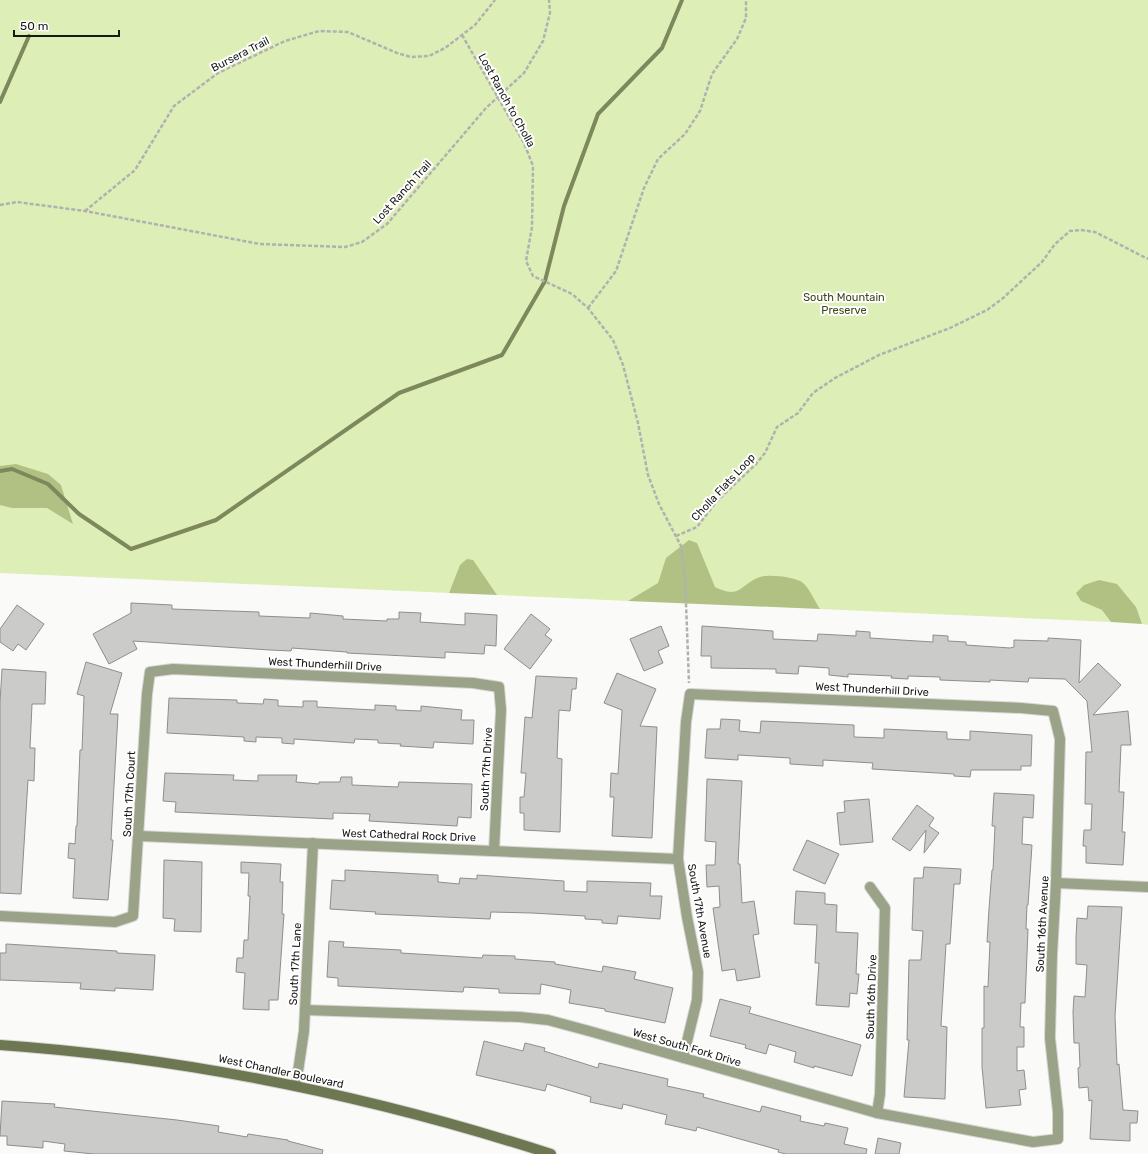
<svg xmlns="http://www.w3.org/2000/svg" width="1148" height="1154" viewBox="0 0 1148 1154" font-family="Rubik,sans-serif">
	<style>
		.green { fill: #deeeb7 }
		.forest { fill: #b1c183 }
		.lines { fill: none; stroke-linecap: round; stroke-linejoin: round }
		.stream { stroke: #7d885c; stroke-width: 4 }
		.building { fill: #cbccc9; stroke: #8e8f8c }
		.street-casing { stroke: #d6d7d4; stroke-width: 12 }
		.secondary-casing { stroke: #d6d7d4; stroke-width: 12 }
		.path { stroke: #b1b2af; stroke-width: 2.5; stroke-dasharray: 4 2; stroke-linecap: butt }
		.street { stroke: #9aa288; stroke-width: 10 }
		.secondary { stroke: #6d7751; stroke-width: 10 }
		.labels { text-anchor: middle; stroke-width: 4; stroke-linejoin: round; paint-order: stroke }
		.street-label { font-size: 11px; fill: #181917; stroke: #fff }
		.park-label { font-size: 11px; fill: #3b4618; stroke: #fff }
	</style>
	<rect width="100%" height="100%" fill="#fafbf8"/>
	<path class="green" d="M0,0H1148V625L1142,624L1141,621L1110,620L1111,622L820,609L818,606L633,598L628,601L497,595L494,591L450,589L449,593L0,573Z"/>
	<g class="forest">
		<path d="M16,464L48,474L61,485L73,524L47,508H12L0,505V466Z"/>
		<path d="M689,540L697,543L715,587C741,600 740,584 760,577C769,574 796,577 803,583C810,589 815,602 820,609L628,601L658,583L666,558Z"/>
		<path d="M467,559L473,560L497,595L449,593L460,565Z"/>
		<path d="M1099,580L1117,584L1136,607L1142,624L1111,622L1102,610L1081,601L1076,593L1084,585Z"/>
	</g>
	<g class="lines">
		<g class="stream">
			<path d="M0,102L29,36"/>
			<path d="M0,471L12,469L48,484L79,514L131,549L216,520L399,393L502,355L545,281L564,206L598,114L662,48L682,0"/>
		</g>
	</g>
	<g class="building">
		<path d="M131,603L172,605V609L259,612V616L310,618V613L343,616V619L387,621V619H399V612L421,613L420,622L465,625V613L497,615L496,646L485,645L484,654L445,652V658L347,653V652L292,648L291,651L270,650L133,641L137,649L109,664L93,634L131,613Z"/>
		<path d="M17,605L44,624L26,650L18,644L13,651L0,642V629Z"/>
		<path d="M531,614L550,629L545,635L552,640L530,669L504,649Z"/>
		<path d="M661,626L669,646L658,651L663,663L644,671L630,639Z"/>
		<path d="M702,626L773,631V639L817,641L818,634L856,636V631L870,632V638L933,642V635L948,636V641L966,642V645L1010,648L1014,647V640L1048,641V638L1081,640L1079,683L1098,663L1121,685L1093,715L1128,711L1131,745H1121L1119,792H1124L1122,832H1125L1123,865L1086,863V846H1083L1084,830H1091L1092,804H1085L1086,752H1092L1087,701L1065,679L1029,678L1028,682L990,680V682L940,680V677L908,676V679L891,678L892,676L848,674V677L829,675V668L799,666L798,674L776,673V669L711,668V656H701Z"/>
		<path d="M86,662L122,673L110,714H118L111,840H113L108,900L73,898L75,859L68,858L69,843L75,844L76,826H77L80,750H82L84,696L77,694Z"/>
		<path d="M2,669L46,672L45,704H32L30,748H35L34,781L28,780L21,894L0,893V702Z"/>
		<path d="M617,673L656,689L640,726L657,727L652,838L612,836L614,797H610L611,773L618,774L622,710L604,703Z"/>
		<path d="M536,676L577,678L576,689H572L570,711L559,710L557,758L562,759L560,832L524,830V813H520V797H524L526,773H521L525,717L532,718Z"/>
		<path d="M169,698L237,700V703L263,704L264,699L278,700V706L303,707V701H317V707L375,710V705L396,706V710L421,711V706L462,710L461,720H474L473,744L434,742L433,748L400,746L401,744L378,743V740L355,739L354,743L294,739V744L282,743V738L256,737V742L244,741V737L167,733Z"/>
		<path d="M721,719L740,720L739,731L760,733L761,721L854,725V737L884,738V729L947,732V739L970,740V731L1032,735L1031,766H1021V770H971L970,777L954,776V774L872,769L873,763L823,760V766L790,764V758L738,755V760L705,758L707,729H720Z"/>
		<path d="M165,773L234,775L233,780L258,781V775H297L296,782L319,784V782H340L341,777H352V785L398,787L399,782L472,784L471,818L458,817L457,826L369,821L370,814L333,813V819L175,812L176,802L163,801Z"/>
		<path d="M707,779L742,781L738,864H740L742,903L754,901L759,934L753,935L760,977L737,981L735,969L722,971L713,908L720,907L719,886L707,887L706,865H715L716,842L705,841Z"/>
		<path d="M994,793L1034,795L1033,818L1023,817L1022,844L1032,845L1028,905H1027L1026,929H1028L1025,1003H1021L1020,1027H1024V1047H1017V1071L1024,1070L1026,1089L1019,1090L1021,1105L986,1108L982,1067V1028H984V986L988,987L990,942H987L989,909L992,870H993L995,826H992Z"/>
		<path d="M869,799L873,842L840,845L837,813L845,812L844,801Z"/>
		<path d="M917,805L934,818L929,826L939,833L924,853L926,830L910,851L892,839Z"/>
		<path d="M807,840L839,854L825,884L793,870Z"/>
		<path d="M164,860L202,862L201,932L174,931L175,919L163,918Z"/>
		<path d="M241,862L281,864L280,882H283L282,914H284L278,1000H269V1010L243,1009L245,973L236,972L237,958H243L244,940H248L250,896H248L249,873H241Z"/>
		<path d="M924,867L961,869L960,884H954L950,944H946L941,1026L947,1027L945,1099L904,1097L909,1040H907L909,960H921L923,931L912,930L914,878H923Z"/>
		<path d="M345,870L438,875V882L459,884L460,878L477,879V875L564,881V891L587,892V881L651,883L650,896H662L660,919L618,916L617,924L602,923V920L585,919V916L532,913L491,912L490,919L375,914L376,912L330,909L332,880L345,881Z"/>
		<path d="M796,891L825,893V904L837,905L836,932L858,933L856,974H859L857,994L850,993L849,1007L816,1005L819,963H815L817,925L794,924Z"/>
		<path d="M1088,906L1122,907L1115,1016L1117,1065L1119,1064L1123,1110L1138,1111L1137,1123H1130V1141L1090,1139L1092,1100L1089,1101L1088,1087L1079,1088L1078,1068L1080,1067L1079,1043H1074L1073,1012L1074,996L1085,997L1087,965L1076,964V938L1077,918L1087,919Z"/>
		<path d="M329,941L344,942L343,947L401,950V953L482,958L483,955L515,956V959L555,962V964L602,972L603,966L636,972L634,979L673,988L665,1023L605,1011V1009L569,1003L571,990L541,984L540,994L499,993V989L464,987L463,992L338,986V978L327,977Z"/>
		<path d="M6,944L117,951V953L155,955L153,990L115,988V991L80,989L81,983L0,980V953H6Z"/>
		<path d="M720,999L751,1007L749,1013L861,1045L852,1076L814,1066V1068L794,1062L796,1052L769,1044L766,1054L745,1048L746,1045L710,1036Z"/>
		<path d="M484,1041L523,1051L525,1043L545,1048L544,1051L598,1068L599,1063L668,1079L667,1086L704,1094L703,1097L760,1112L762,1106L801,1116L800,1121L824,1126L825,1123L848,1128L844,1144L867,1149L866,1154H786L778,1152L779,1150L697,1127L696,1131L665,1124L667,1115L623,1104L622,1109L590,1102L591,1097L547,1084L545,1091L476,1075Z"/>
		<path d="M2,1101L55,1104L54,1107L177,1120L219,1126L218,1132L247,1137L248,1134L288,1140V1141L323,1150L322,1154H94L64,1151L65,1144L43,1141V1148L7,1145V1136H0Z"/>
		<path d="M878,1138L901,1143L899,1154H875Z"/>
	</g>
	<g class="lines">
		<defs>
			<g id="street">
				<path d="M139,836L678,859"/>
				<path d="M1056,883L1148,887"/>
				<path d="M870,887L885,908L880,1094L877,1113"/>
				<path d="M0,916L115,922L133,916L147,694L150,672L173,669L473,683L499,687L501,710L494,851"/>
				<path d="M305,1010L520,1017L548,1020L589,1031L877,1113L1033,1142L1058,1139V1112L1050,1038L1052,955L1056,883L1060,739L1053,711L1021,708L690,694L686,722L678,859L687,917L698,972L697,1000L683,1058"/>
				<path d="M296,1085L304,1031L313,843"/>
			</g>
			<path id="secondary" d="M0,1045C188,1058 371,1096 551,1154"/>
		</defs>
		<use href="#street" class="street-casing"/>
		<use href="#secondary" class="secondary-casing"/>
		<g class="path">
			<path d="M462,35L524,143L533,166L532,227L526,261L533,276L572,294L588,308L613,340L623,365L638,423L648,475L659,504L681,546L685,576L689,683"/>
			<path d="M0,205L17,202L85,211L260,244L345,247L362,242L387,224L486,108L524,73L543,41L550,13L549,0"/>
			<path d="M85,211L135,170L174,106L218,73L285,41L319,31L348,32L397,53L411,57L429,56L445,48L475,25L495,0"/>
			<path d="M588,308L616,271L644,188L658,159L685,134L700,111L712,74L737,39L746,18V0"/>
			<path d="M676,536L697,527L717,501L756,464L765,453L777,427L798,413L813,393L835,378L879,355L950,328L987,310L1002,299L1042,262L1055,244L1070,231L1081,230L1095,232L1148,259"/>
		</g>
		<use href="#street" class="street"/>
		<use href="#secondary" class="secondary"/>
	</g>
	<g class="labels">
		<g class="street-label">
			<text transform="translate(240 54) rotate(-27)" y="4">Bursera Trail</text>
			<text transform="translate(507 100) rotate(61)" y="4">Lost Ranch to Cholla</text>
			<text transform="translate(402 192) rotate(-48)" y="4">Lost Ranch Trail</text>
			<text transform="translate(723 487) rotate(-47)" y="4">Cholla Flats Loop</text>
			<text transform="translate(325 664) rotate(3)" y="4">West Thunderhill Drive</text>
			<text transform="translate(872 689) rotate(3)" y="4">West Thunderhill Drive</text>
			<text transform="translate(486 769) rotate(-87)" y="4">South 17th Drive</text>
			<text transform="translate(129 794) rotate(-87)" y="4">South 17th Court</text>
			<text transform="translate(409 835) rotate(2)" y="4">West Cathedral Rock Drive</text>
			<text transform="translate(700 911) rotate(80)" y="4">South 17th Avenue</text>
			<text transform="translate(1042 924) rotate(-87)" y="4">South 16th Avenue</text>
			<text transform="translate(295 964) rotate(-87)" y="4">South 17th Lane</text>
			<text transform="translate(871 997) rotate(-88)" y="4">South 16th Drive</text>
			<text transform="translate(687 1047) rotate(16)" y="4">West South Fork Drive</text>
			<text transform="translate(281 1071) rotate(12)" y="4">West Chandler Boulevard</text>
		</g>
		<g class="park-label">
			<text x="844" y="301">South Mountain<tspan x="844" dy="13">Preserve</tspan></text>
		</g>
	</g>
	<path d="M14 30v6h105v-6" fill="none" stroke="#181917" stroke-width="2"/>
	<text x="20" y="30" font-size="12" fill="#181917" stroke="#ffffff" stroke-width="3" paint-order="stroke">50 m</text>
</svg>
